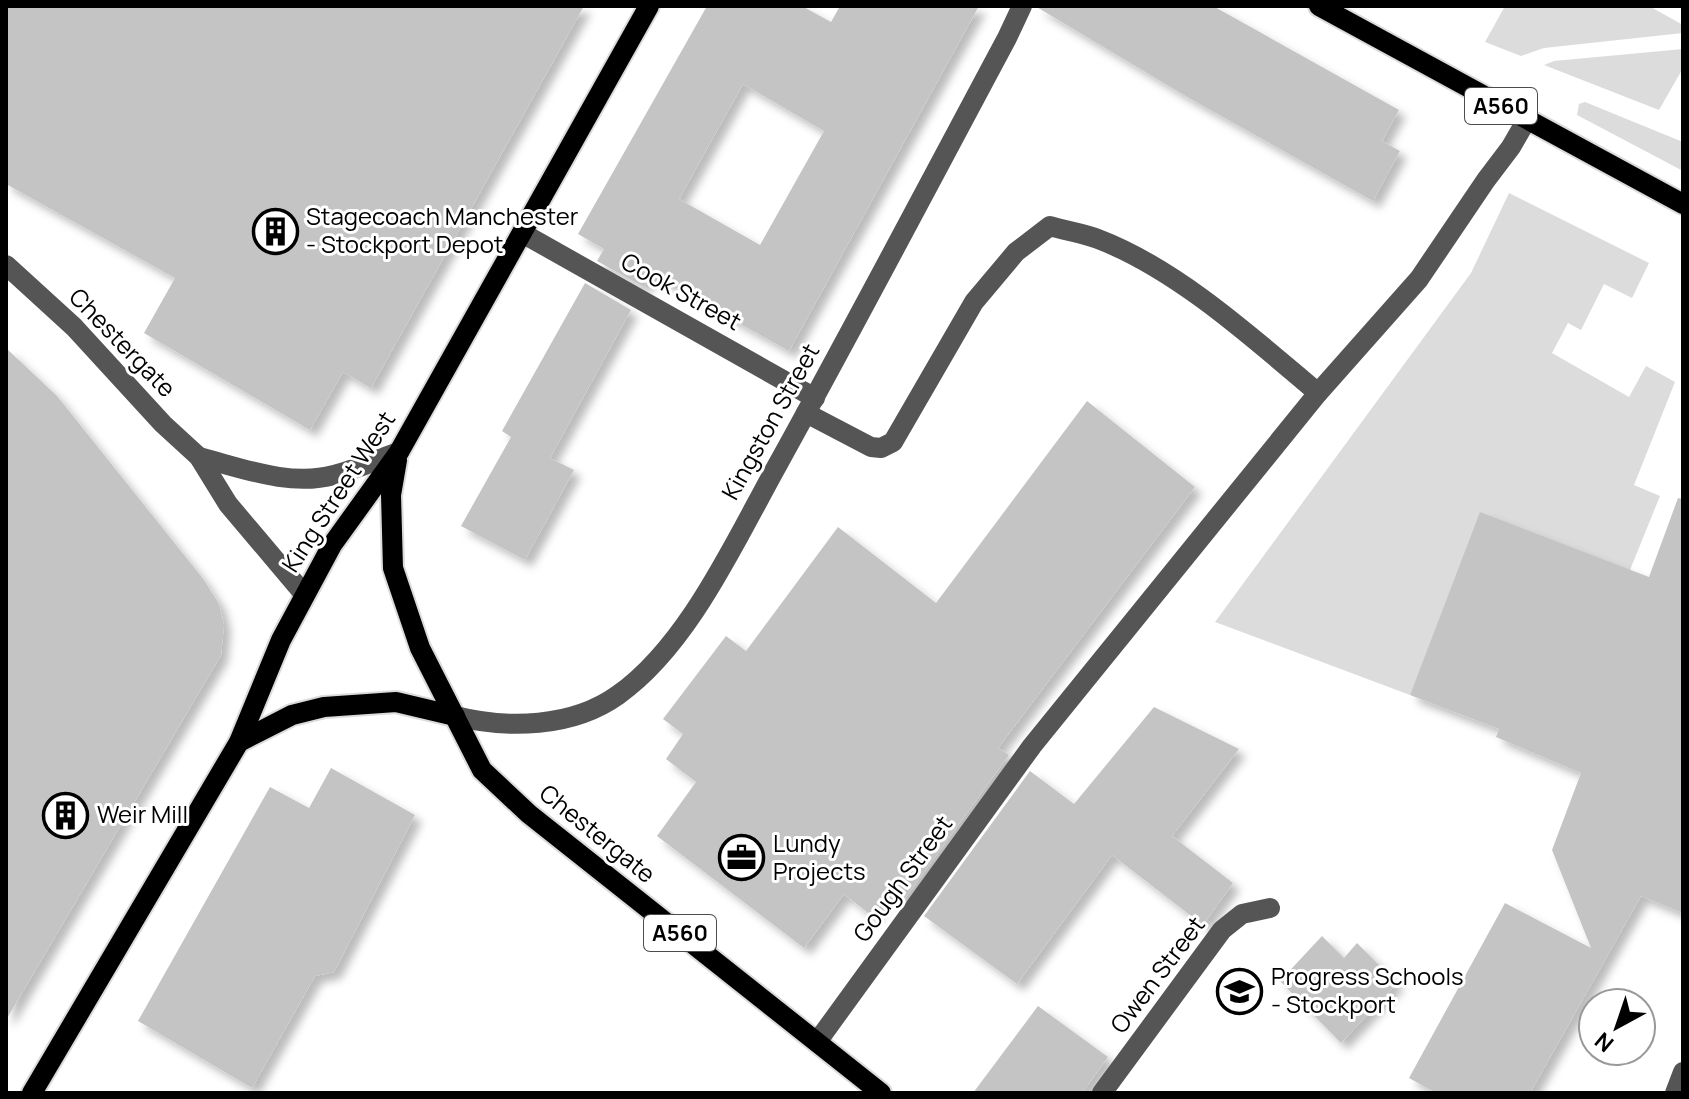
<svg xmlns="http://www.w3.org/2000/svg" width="1689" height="1099" viewBox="0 0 1689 1099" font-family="Manrope,sans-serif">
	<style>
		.green { fill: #dcdcdc }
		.building { fill: #c4c4c4; fill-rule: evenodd; filter: url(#shadow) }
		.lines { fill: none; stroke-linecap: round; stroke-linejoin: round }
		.major-casing { stroke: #dbdbdb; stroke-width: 24 }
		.minor { stroke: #555; stroke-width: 20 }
		.major { stroke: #000; stroke-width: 20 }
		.labels { text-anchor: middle; stroke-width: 6; stroke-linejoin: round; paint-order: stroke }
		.shield { fill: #fff; stroke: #4c4c4c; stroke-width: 2 }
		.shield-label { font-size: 22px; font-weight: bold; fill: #000 }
		.poi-label { font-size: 24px; fill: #000; stroke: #fff; text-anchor: start }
		.street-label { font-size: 24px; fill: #000; stroke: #fff }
	</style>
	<defs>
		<filter id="shadow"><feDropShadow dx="7" dy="7" stdDeviation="4" flood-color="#0004"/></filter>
	</defs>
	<rect width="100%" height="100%" fill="#fff"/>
	<g class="green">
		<path d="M1505,6H1649L1683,25V33L1544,48L1521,56L1485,42Z"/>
		<path d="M1683,49V68L1659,110L1544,65L1554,61Z"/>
		<path d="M1585,102L1683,142V171L1577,115L1579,104Z"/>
		<path d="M1509,193L1649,263L1632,298L1604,284L1581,330L1568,323L1552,353L1629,397L1646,366L1675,382L1634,485L1660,496L1630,570L1437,627L1410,695L1215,622L1471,273Z"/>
	</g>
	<g class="building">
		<path d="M6,6H584L371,388L343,372L310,430L144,333L175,278L6,184Z"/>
		<path d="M707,6H802L831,22L840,6H979L789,351L651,274L644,287L597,261L604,249L578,234ZM743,84L824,131L760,245L679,199Z"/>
		<path d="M1035,6H1213L1399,110L1382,141L1400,151L1373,201L1189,98Z"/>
		<path d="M585,283L631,310L550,458L574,470L525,560L461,526L511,437L502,431Z"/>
		<path d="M6,348L57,396L204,580L219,604L224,625L221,655L6,1020Z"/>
		<path d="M1087,401L1195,487L998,748L1009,755L903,901L890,891L872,916L844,894L804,948L657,836L696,782L666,759L683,734L663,719L726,636L746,651L838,527L936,603Z"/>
		<path d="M1678,498L1683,499V913L1641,896L1530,1093H1436L1409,1078L1505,903L1591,948L1552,850L1581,773L1496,737L1499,729L1410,695L1480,512L1649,577Z"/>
		<path d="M1154,707L1239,749L1172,836L1233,883L1203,925L1112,855L1017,984L924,916L1030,771L1074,804Z"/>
		<path d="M331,768L415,815L334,972L315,976L252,1088L138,1021L270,787L309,808Z"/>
		<path d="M1322,936L1344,958L1357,943L1397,983L1341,1043L1280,981Z"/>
		<path d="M1038,1006L1108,1057L1082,1093H973Z"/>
	</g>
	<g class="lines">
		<defs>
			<g id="major">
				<path d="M1319,6L1683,204"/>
				<path d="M397,460L391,495L393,568L420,648L482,770L529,814L881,1093"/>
				<path d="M239,742L292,715L324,707L396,702L455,716"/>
				<path d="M32,1093L239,742L281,640L332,545L399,452L649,6"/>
			</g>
		</defs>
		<use href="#major" class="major-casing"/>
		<g class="minor">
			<path d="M522,233L815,398"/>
			<path d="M6,265L74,327L163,424L199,457L228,504L304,594"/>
			<path d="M806,413L871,447L881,448L893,442L974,302L1016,252L1050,226C1066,231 1083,233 1098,239C1177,269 1254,339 1318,393"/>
			<path d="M199,457C242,468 290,487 334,475C356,470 377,459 399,452"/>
			<path d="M455,716C507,729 572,728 618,695C689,645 736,539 778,464C856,323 931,180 1007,38L1022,6"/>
			<path d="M817,1042L1032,746L1318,393L1419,279L1486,180L1511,147L1526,121"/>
			<path d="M1102,1093L1222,930L1242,914L1270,908"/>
			<path d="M1675,1093L1683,1072"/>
		</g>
		<use href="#major" class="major"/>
	</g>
	<defs>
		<symbol id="building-ring" viewBox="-11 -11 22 22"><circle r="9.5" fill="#fff" stroke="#000" stroke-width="1.5"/><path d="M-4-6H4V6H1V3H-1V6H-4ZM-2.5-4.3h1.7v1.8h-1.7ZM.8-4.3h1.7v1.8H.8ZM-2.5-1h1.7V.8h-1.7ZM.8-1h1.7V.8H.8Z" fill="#000"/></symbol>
		<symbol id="office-ring" viewBox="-11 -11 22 22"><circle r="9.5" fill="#fff" stroke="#000" stroke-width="1.5"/><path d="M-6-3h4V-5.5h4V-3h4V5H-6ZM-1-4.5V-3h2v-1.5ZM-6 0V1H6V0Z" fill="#000"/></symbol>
		<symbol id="school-ring" viewBox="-11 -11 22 22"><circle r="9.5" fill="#fff" stroke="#000" stroke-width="1.5"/><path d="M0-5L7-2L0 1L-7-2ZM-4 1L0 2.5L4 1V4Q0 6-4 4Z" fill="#000"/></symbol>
	</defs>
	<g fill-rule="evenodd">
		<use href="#building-ring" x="250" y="206" width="51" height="51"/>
		<use href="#building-ring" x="40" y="790" width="51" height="51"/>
		<use href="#office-ring" x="716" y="832" width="51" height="51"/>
		<use href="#school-ring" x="1214" y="966" width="51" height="51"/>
	</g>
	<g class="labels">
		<g class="shield">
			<rect x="1465" y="88" width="72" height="36" rx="6"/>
			<rect x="644" y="915" width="72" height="36" rx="6"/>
		</g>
		<g class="shield-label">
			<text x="1501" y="114">A560</text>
			<text x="680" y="941">A560</text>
		</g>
		<g class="poi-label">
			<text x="306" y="225">Stagecoach Manchester<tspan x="306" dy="28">- Stockport Depot</tspan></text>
			<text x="97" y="823">Weir Mill</text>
			<text x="773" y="852">Lundy<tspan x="773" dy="28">Projects</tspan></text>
			<text x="1271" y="985">Progress Schools<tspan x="1271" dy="28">- Stockport</tspan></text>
		</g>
		<g class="street-label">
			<text transform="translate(681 292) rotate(29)" y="8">Cook Street</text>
			<text transform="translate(122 343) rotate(46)" y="8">Chestergate</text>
			<text transform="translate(771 422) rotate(-61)" y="8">Kingston Street</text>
			<text transform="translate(339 492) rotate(-57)" y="8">King Street West</text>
			<text transform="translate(597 834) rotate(39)" y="8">Chestergate</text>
			<text transform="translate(903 879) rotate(-54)" y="8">Gough Street</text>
			<text transform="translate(1158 975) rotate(-53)" y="8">Owen Street</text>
		</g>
	</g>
	<rect width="1689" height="1099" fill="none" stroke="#000000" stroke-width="16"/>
	<g transform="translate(1617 1027) rotate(220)"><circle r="38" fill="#ffffff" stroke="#999999" stroke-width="2"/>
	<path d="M0-6L14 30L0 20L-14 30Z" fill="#000000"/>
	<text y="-12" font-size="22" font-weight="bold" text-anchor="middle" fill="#000000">N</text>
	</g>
</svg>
